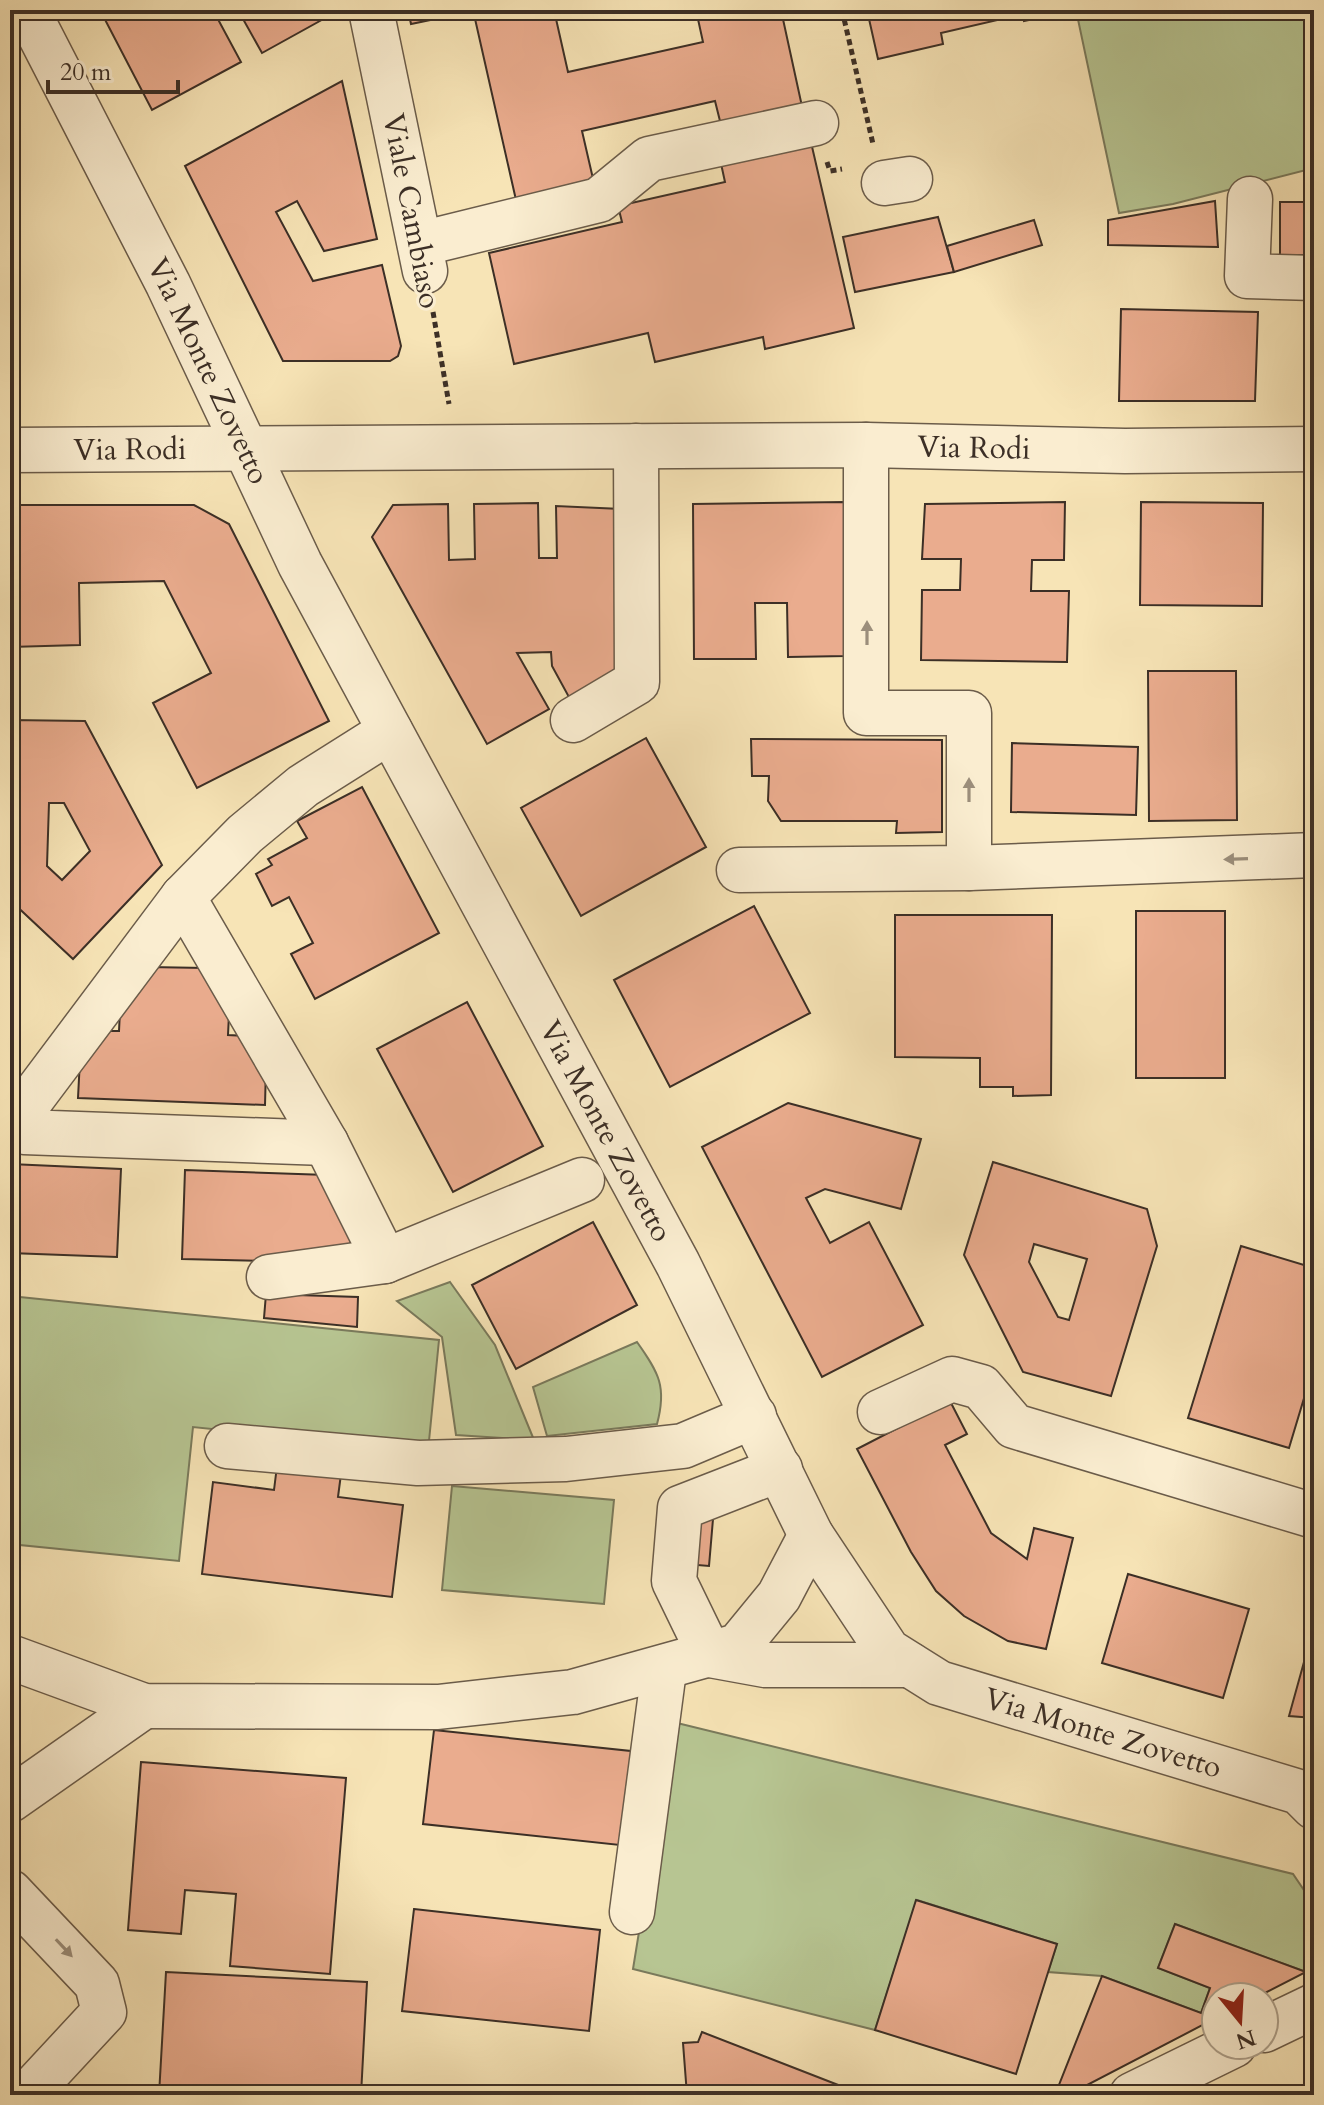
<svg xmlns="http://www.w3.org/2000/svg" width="1324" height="2105" viewBox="0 0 1324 2105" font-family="Cardo,serif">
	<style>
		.green { fill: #b7c592; stroke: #7a7a5c; stroke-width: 2 }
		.building { fill: #eaac8e; stroke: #3c2f26; stroke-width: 2; fill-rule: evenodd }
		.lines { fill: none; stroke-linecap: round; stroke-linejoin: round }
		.minor-casing { stroke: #6b5c4a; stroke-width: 47 }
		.path { stroke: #3c2f26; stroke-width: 5; stroke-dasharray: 6 4; stroke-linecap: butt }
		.minor { stroke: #faedd0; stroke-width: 44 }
		.oneway { fill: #9b8e7b }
		.labels { text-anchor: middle; stroke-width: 6; stroke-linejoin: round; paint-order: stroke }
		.street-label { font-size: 30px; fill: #3c2f26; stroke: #faedd0 }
	</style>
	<rect width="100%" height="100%" fill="#f7e4b6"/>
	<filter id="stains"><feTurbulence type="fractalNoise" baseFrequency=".0025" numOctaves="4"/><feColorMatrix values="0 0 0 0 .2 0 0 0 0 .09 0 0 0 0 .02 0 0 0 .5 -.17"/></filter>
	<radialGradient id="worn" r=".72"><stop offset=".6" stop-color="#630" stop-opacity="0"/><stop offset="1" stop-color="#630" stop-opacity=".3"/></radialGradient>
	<g class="green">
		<path d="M1076,10H1314V168L1173,204L1119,213Z"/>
		<path d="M450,1282L495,1345L534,1440L456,1435L442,1337L397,1301Z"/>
		<path d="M10,1296L439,1340L428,1451L193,1427L179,1561L10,1544Z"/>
		<path d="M637,1342C659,1373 667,1387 657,1424L547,1436L533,1387Z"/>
		<path d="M452,1486L614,1500L604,1604L442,1590Z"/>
		<path d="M673,1722L1293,1874L1314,1905V1959L1306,1972L1175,1924L1158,1968L1210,1988L1201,2013L1102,1976L1048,1972L1057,1944L917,1900L875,2030L633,1969Z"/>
	</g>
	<g class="building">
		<path d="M100,10H213L241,62L152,110Z"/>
		<path d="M238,10H326L327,17L262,53Z"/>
		<path d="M408,10H443L445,17L411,24Z"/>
		<path d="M473,10H554L568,72L703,42L696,10H781L803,111L722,129L715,101L582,131L594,183L516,200Z"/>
		<path d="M867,10H1071L1072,11L1024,21L1023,14L941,33L943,44L878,59Z"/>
		<path d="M342,81L377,239L324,251L297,201L276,212L313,281L382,265L401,346L398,356L390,361H283L185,166Z"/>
		<path d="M810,138L854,328L765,349L763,337L655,362L648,333L514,364L489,253L622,222L618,206L725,182L720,159Z"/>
		<path d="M1306,187H1314V255H1280V202H1306Z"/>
		<path d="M1215,201L1218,247L1108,245V220Z"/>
		<path d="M938,217L954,272L855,292L843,237Z"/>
		<path d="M1034,220L1042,245L954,272L947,246Z"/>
		<path d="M1121,309L1258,312L1255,401H1119Z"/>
		<path d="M845,502L846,656L788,657L787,603H755L756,659H694L693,504Z"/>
		<path d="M1065,502L1064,560H1032L1031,591H1069L1067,662L921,660L922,590H960L961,559H922L925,504Z"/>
		<path d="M1141,502L1263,503L1262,606L1140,605Z"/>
		<path d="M538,503L539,558H557L556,506L621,509L622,670L570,699L552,666L551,652L517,653L549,709L487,744L372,537L393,505L448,504L449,560L475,559L474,504Z"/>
		<path d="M10,505H194L229,524L329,721L197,788L153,703L211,673L164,581L79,583L80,645L10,647Z"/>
		<path d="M1148,671H1236L1237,820L1149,821Z"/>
		<path d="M10,720L85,721L162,865L73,959L10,900ZM49,803H64L90,851L62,880L47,866Z"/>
		<path d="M646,738L706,847L581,916L521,808Z"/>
		<path d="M751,739L942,740V832L896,833L897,821H781L768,801L769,776H752Z"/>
		<path d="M1012,743L1138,747L1136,815L1011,812Z"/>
		<path d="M362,787L439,933L315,999L291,954L313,943L289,897L272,906L256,874L272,865L268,859L307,838L297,821Z"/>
		<path d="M754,906L810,1013L670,1087L614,980Z"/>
		<rect x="1136" y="911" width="89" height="167"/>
		<path d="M895,915H1052L1051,1095L1013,1096V1087H980V1058L895,1057Z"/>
		<path d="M148,967L206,968L230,994L228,1035L247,1036L266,1066L265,1105L78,1098L80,1059L101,1031H119L121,990Z"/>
		<path d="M467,1002L543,1146L453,1192L377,1049Z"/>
		<path d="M788,1103L921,1139L901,1209L825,1189L806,1198L830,1243L869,1222L923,1325L822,1377L702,1147Z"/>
		<path d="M993,1162L1147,1209L1157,1246L1111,1396L1023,1372L964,1255ZM1034,1244L1087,1259L1069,1320L1058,1317L1029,1262Z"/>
		<path d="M10,1164L121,1169L117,1257L10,1253Z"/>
		<path d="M185,1170L327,1175L351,1214L350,1263L182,1259Z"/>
		<path d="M593,1222L637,1305L516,1369L472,1285Z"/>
		<path d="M1241,1246L1314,1268V1365L1289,1448L1188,1418Z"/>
		<path d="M266,1294L358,1297L357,1327L264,1318Z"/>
		<path d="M950,1401L967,1434L945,1445L991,1533L1027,1559L1034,1528L1073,1538L1046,1649L1008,1641L964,1616L936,1591L911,1552L857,1449Z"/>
		<path d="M277,1466L341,1474L338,1497L403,1505L392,1597L202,1574L213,1482L274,1490Z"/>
		<path d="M664,1515L713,1519L709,1566L661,1562Z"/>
		<path d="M1128,1574L1249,1609L1223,1698L1102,1663Z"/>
		<path d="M1314,1626V1718L1289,1716Z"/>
		<path d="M434,1730L640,1752L629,1846L423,1824Z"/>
		<path d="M141,1762L346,1778L330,1974L230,1966L236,1894L185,1890L181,1934L128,1930Z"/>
		<path d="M916,1900L1057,1944L1016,2074L875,2030Z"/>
		<path d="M414,1909L600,1930L589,2031L402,2011Z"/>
		<path d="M1175,1924L1306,1972L1257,1997H1216V2018L1068,2095H1055L1102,1976L1201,2013L1210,1988L1158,1968Z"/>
		<path d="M166,1972L367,1982L361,2095H159Z"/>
		<path d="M702,2032L864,2095H687L683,2043L698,2042Z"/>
	</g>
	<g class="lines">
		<defs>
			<g id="minor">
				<path id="s1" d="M27,10L168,284L300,564L678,1264L811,1535L888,1651L939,1683L1299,1792L1314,1807"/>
				<path d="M371,10L425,271"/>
				<path d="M884,183L910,179"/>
				<path d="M1250,199L1247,276L1314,278"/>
				<path d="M420,244L599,200L649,159L816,123"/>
				<path d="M866,445V713H969V868"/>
				<path id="s2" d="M10,450L866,445L1125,451L1314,449"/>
				<path d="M573,720L637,682L636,446"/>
				<path d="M739,870L969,868L1314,855"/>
				<path d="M183,897L27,1105L24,1132L326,1143"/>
				<path d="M385,1261L582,1180"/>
				<path d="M269,1277L385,1261L326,1143L183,897L245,834L303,786L390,731"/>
				<path d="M880,1412L952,1379L981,1387L1014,1426L1314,1516"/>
				<path d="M227,1446L418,1463L566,1459L683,1446L754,1416"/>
				<path d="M780,1469L680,1508L674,1581L710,1655L765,1665H910"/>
				<path d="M10,1657L144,1706L438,1707L573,1692L738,1646L779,1596L811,1535"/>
				<path d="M10,1800L144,1706"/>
				<path d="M10,1892L97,1984L104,2012L27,2095"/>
				<path d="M632,1912L664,1670"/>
				<path d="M1264,2030L1314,2006"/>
				<path d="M1132,2095L1234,2045"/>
			</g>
		</defs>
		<use href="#minor" class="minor-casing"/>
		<g class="path">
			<path d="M842,10L873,144"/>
			<path d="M827,162L830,171L842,169"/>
			<path d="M433,312L449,404"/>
		</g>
		<use href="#minor" class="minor"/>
	</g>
	<defs><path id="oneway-solid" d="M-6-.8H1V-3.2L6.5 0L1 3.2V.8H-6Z" transform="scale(2)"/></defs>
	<g class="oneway">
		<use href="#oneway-solid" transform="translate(867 633) rotate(-90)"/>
		<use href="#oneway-solid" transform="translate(969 790) rotate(-90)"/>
		<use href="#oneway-solid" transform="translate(1236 859) rotate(178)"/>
		<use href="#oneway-solid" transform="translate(64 1948) rotate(47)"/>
	</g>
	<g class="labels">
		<g class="street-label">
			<text transform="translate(412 211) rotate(79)" y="10">Viale Cambiaso</text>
			<text dy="10" stroke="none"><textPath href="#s1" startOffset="404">Via Monte Zovetto</textPath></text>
			<text dy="10" stroke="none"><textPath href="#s2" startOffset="964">Via Rodi</textPath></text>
			<text dy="10" stroke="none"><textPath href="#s2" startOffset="120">Via Rodi</textPath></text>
			<text dy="10" stroke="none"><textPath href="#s1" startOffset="1262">Via Monte Zovetto</textPath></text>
			<text dy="10" stroke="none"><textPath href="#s1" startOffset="2086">Via Monte Zovetto</textPath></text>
		</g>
	</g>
	<rect width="1324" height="2105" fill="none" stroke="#f7e4b6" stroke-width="40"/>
	<rect x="12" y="12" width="1300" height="2081" fill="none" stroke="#3c2f26" stroke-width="4"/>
	<rect x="20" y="20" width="1284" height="2065" fill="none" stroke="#3c2f26" stroke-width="2"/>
	<g transform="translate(1240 2021) rotate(162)"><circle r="38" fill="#faedd0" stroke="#aea18c" stroke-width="2"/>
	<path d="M0-6L14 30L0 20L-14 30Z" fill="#8f2418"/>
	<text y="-12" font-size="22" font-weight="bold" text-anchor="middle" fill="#3c2f26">N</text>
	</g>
	<path d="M48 80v12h130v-12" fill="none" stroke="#3c2f26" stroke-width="4"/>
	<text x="60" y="80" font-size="24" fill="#3c2f26" stroke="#faedd0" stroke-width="6" paint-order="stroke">20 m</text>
	<rect width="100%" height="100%" filter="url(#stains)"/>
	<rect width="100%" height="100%" fill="url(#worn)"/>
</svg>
